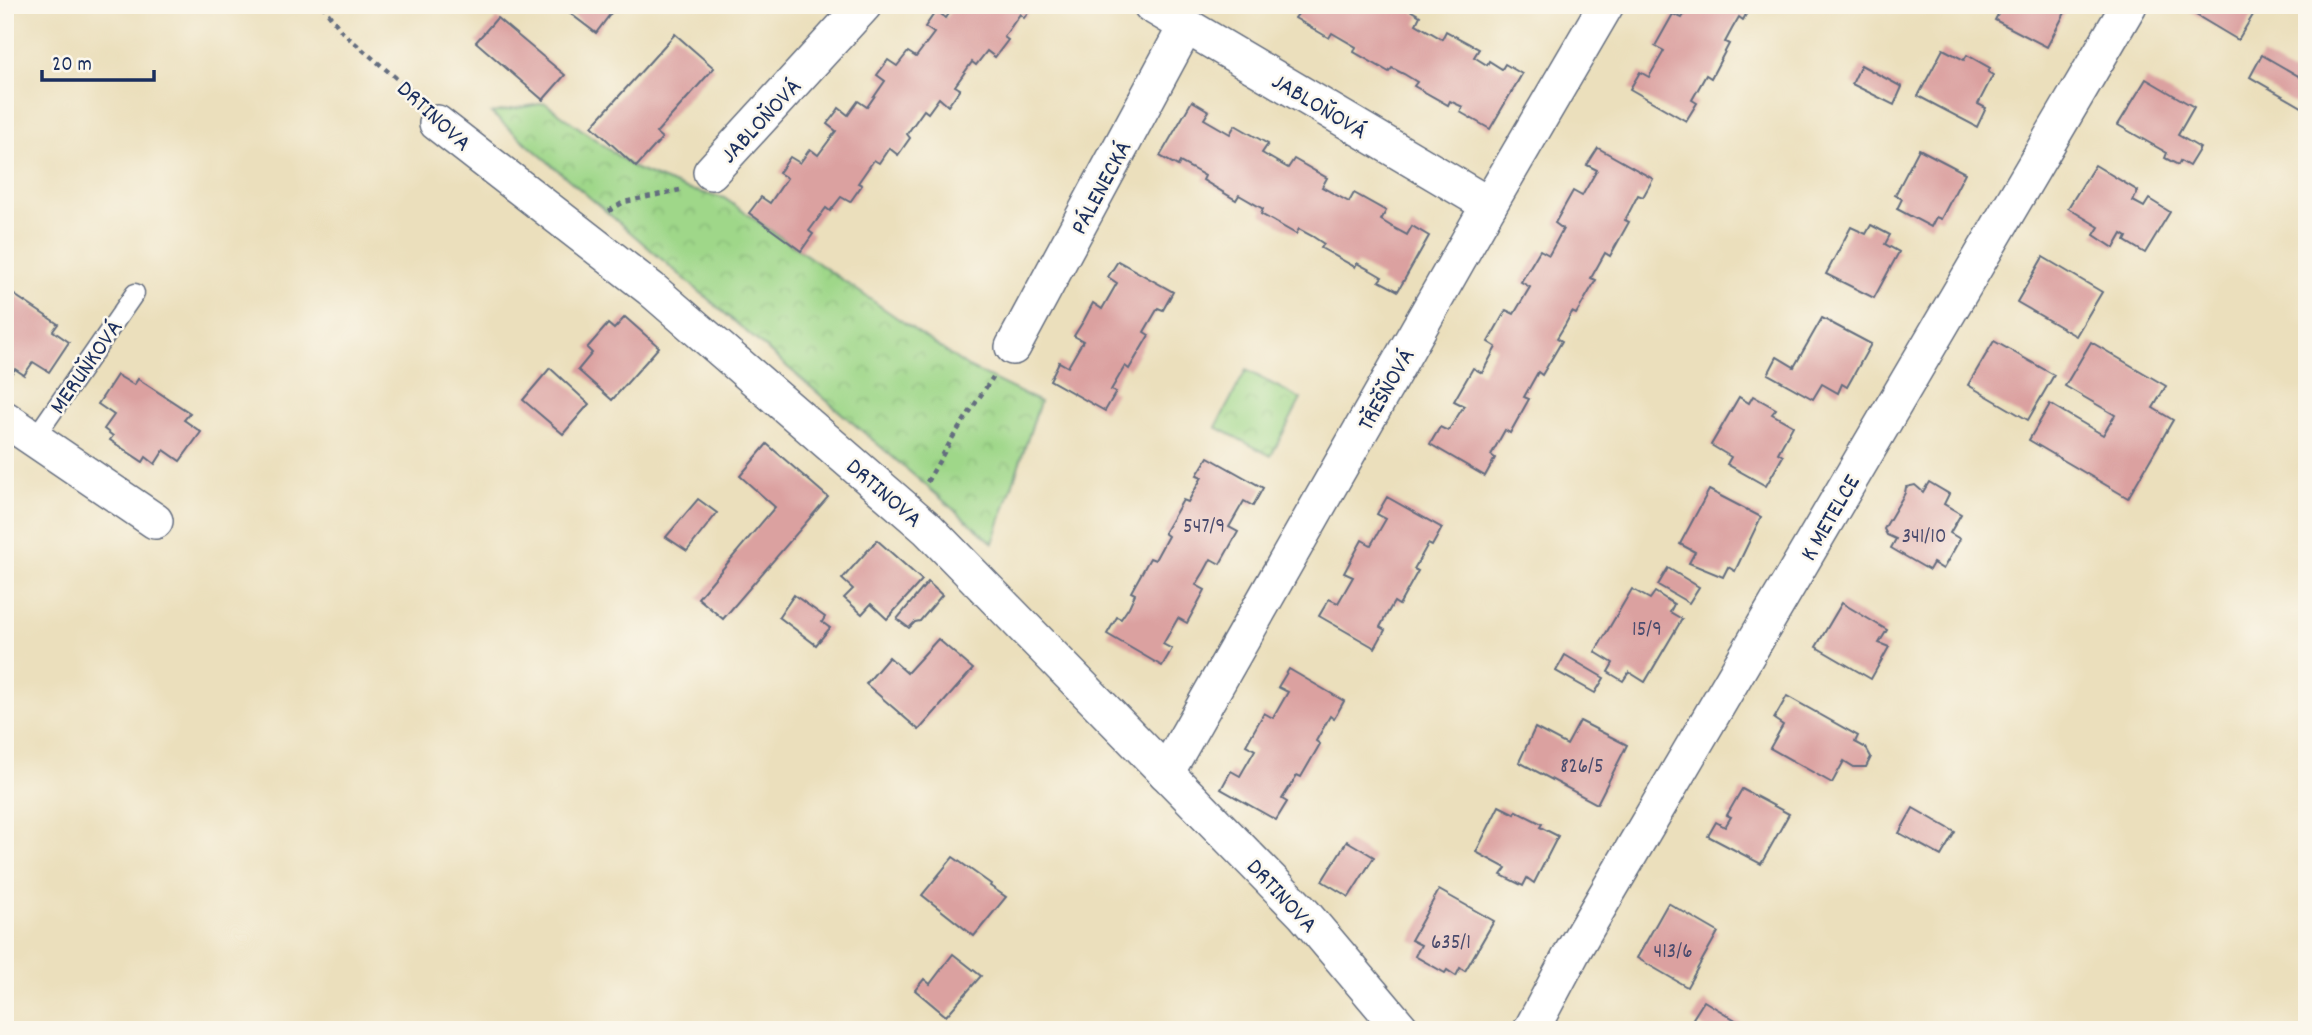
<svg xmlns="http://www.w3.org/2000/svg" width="2312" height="1035" viewBox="0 0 2312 1035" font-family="Dekko,sans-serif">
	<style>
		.park { fill: url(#park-crowns); stroke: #5d8374; stroke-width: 2 }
		.building { fill: #dba1a0 }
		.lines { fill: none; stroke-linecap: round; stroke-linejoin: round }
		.service-casing { stroke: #646d7f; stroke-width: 21 }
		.minor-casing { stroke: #646d7f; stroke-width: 38 }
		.path { stroke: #646d7f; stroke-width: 4.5; stroke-dasharray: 5 5; stroke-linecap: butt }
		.service { stroke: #fff; stroke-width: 18 }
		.minor { stroke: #fff; stroke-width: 35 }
		.labels { text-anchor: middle; stroke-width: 5; stroke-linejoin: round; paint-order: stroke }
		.number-label { font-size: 21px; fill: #4b4c6e }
		.street-label { font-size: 24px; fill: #1b2f5e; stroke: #fbf7ec }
	</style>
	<defs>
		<pattern id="park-crowns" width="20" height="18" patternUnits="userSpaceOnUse" patternTransform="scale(1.75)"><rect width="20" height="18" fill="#9fd789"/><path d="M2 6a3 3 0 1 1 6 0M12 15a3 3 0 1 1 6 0" fill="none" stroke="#88b979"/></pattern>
	</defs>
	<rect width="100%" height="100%" fill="#fbf7ec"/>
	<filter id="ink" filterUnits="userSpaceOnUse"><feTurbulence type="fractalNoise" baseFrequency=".0143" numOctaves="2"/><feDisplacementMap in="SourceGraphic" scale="14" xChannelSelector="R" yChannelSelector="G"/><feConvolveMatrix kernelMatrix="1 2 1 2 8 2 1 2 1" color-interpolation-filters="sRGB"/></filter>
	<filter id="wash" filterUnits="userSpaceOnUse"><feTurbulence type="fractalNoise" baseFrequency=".00686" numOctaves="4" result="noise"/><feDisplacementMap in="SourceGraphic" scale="28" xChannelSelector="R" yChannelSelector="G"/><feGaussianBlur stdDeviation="1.57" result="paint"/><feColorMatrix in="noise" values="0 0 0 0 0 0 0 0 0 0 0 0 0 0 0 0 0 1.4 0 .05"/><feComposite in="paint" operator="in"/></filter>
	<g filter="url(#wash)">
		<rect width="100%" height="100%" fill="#ebdfbc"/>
		<g class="park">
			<path d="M545,103L636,169L686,189L724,198L968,367L1040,402L993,543L491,113Z"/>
			<path d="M1246,370L1301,399L1271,456L1216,427Z"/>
		</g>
		<g id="blocks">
			<g class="building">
				<path d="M559,5H617L596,33Z"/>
				<path d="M955,5L965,9L968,5H1033L1024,18L1020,14L1004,37L1008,40L995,57L987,51L976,65L972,62L955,86L960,89L948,106L939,98L928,113L924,110L907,134L910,138L898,155L889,148L879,163L874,160L858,183L862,185L850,202L841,197L830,211L826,208L809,231L813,234L801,251L749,213L761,197L770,203L787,178L779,173L790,157L800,163L810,149L818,155L836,131L827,124L837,111L839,108L848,115L858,101L867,107L885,81L877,75L888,60L897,66L908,52L916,57L934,33L925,27L934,14L937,11L946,18Z"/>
				<path d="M1282,5H1401L1420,16L1416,24L1442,39L1446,31L1479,49L1474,57L1487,65L1489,61L1502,69L1505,64L1522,74L1490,129L1460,112L1463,107L1450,101L1448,105L1414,86L1417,82L1404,74L1392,68L1389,72L1354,52L1356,47L1332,33L1329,38L1295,18L1298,14Z"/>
				<path d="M1690,5H1751L1743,20L1739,17L1732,29L1725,42L1729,44L1711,78L1706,75L1692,100L1697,103L1686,121L1630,89L1640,72L1649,77L1664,51L1655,46L1673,14L1682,18Z"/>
				<path d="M2003,5H2069L2047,47L1995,20Z"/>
				<path d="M2189,5H2259L2238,40L2186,9Z"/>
				<path d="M497,18L565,75L543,100L476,42Z"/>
				<path d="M675,34L714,68L656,133L662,138L636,167L592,126Z"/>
				<path d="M1943,49L1964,60L1967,55L1990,68L1988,72L1993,75L1978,104L1986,108L1977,127L1918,96Z"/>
				<path d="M2262,55L2307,81V110L2250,77Z"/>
				<path d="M1861,65L1902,87L1894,105L1852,84Z"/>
				<path d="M2146,79L2194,107L2178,135L2200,148L2189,166L2180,161L2178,165L2165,158L2167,153L2118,125Z"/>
				<path d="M1192,101L1209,111L1204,119L1230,134L1235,125L1268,144L1262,153L1288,168L1294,159L1327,178L1322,187L1349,202L1354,193L1386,211L1381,220L1394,228L1407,235L1412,226L1429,236L1398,291L1379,281L1382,277L1370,270L1357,263L1355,267L1321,248L1324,244L1312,236L1299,229L1296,234L1261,214L1263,209L1239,195L1236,200L1203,180L1205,176L1193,169L1180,162L1178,166L1160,156Z"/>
				<path d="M1598,148L1653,179L1643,197L1638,195L1625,220L1629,222L1610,256L1605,253L1591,278L1596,280L1576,314L1572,312L1565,325L1557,338L1562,341L1542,375L1538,372L1524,397L1529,399L1510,433L1505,430L1491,455L1495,458L1485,476L1430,444L1440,427L1448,431L1464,406L1454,401L1473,368L1482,373L1496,347L1488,342L1506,310L1514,314L1530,287L1521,282L1540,250L1549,255L1563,229L1555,223L1573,191L1582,196L1597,170L1587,165Z"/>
				<path d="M1919,149L1965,173L1941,219L1936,217L1931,227L1897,209L1902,199L1895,195Z"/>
				<path d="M2095,165L2138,191L2133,201L2144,207L2149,199L2170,212L2145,253L2125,241L2127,237L2122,234L2114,248L2094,235L2099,227L2068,208Z"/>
				<path d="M1871,225L1890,235L1885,244L1899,252L1874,298L1826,274L1851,227L1866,234Z"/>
				<path d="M2043,257L2102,292L2076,336L2017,302Z"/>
				<path d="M1118,261L1173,292L1163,310L1158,308L1144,332L1149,335L1129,369L1125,366L1111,390L1116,392L1105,411L1050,380L1059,362L1068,367L1083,341L1074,336L1084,320L1093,303L1102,309L1117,283L1108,277Z"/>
				<path d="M7,290L58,324L53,331L69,342L49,372L33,362L24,375L15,369L11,374L5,370Z"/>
				<path d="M625,317L659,347L612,400L578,370L592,353L587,348L608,324L614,329Z"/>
				<path d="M1822,318L1871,344L1847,387L1842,384L1838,393L1822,384L1813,399L1768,374L1777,357L1794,367Z"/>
				<path d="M1994,341L2054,375L2028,420L1968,385Z"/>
				<path d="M2091,342L2166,386L2153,408L2173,420L2128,498L2029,440L2050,404L2103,435L2115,415L2065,386Z"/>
				<path d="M550,368L589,404L563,434L523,400Z"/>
				<path d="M117,375L134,385L138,379L190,413L184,420L201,432L180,461L164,450L155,464L146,457L143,462L110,440L113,436L104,429L114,415L98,404Z"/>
				<path d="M1753,396L1776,409L1772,414L1793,426L1778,453L1783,456L1766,486L1727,464L1731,457L1711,445L1739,397L1749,403Z"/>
				<path d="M767,444L828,497L723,619L698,598L775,507L740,476Z"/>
				<path d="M1208,457L1263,488L1253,506L1244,501L1229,527L1238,532L1220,564L1211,559L1204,572L1196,585L1205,590L1187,623L1178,618L1163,644L1172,649L1162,666L1107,634L1117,617L1121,619L1129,607L1135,594L1131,592L1150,558L1155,560L1168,536L1164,533L1183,500L1188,502L1202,477L1197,475Z"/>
				<path d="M1929,482L1949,494L1944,504L1961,514L1950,533L1960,539L1943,569L1933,563L1929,570L1891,548L1896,539L1887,535L1884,529L1905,493L1906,487L1915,485L1923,492Z"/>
				<path d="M1709,490L1761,517L1735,571L1728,567L1723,577L1689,563L1695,552L1680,544Z"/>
				<path d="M1387,497L1442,528L1432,546L1428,544L1414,569L1418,571L1399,605L1394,602L1387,614L1380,627L1385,630L1375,648L1319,616L1329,599L1338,603L1345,591L1353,577L1344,573L1362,540L1371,545L1386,519L1377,514Z"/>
				<path d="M698,499L717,513L687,551L666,537Z"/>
				<path d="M877,540L922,580L887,619L871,604L862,614L844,598L853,589L842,579Z"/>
				<path d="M1668,568L1699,587L1689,603L1658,585Z"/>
				<path d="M928,582L942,595L920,621L915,622L909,628L897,619Z"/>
				<path d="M1632,589L1650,599L1655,592L1674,604L1670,612L1682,619L1645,682L1629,672L1623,681L1608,672L1613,663L1595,652Z"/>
				<path d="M794,595L825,617L822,622L830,628L816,645L779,617Z"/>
				<path d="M1842,603L1887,630L1879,643L1889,647L1871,679L1816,647Z"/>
				<path d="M938,639L973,669L919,730L866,684L889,657L907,673Z"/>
				<path d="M1565,655L1604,678L1595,693L1556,671Z"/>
				<path d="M1289,669L1344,701L1334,719L1330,716L1316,741L1320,744L1301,777L1297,775L1282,799L1287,802L1276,820L1221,789L1231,771L1240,776L1255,750L1246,745L1264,713L1273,718L1288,692L1278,687Z"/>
				<path d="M1787,696L1858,736L1855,742L1866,748L1871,757L1866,767H1854L1844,761L1832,783L1770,748L1783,725L1774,719Z"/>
				<path d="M1580,721L1627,745L1597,804L1519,762L1535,728L1567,745Z"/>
				<path d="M1742,789L1789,814L1761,864L1708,836L1716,822L1725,827L1731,817L1727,815Z"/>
				<path d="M1499,806L1515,814L1516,811L1542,824L1540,827L1558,836L1534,883L1527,878L1523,886L1501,875L1506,868L1476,852Z"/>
				<path d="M1913,808L1955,832L1941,856L1899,833Z"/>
				<path d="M1347,841L1374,857L1349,897L1322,881Z"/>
				<path d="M953,857L991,884L990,886L1006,897L974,936L922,895Z"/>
				<path d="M1439,890L1494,921L1465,971L1460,968L1456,976L1447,970L1445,973L1415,956L1421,945L1411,940Z"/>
				<path d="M1668,903L1718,932L1687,987L1637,958Z"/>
				<path d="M953,954L981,976L946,1016L915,990L924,979L930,984Z"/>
				<path d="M1704,1001L1752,1030H1708L1692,1020Z"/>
			</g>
		</g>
	</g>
	<g filter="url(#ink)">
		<use href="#blocks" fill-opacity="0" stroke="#646d7f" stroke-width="2"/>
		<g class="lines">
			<defs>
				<path id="service" d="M34,439L135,293"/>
				<g id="minor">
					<path d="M1151,5L1489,205"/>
					<path d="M437,123L651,289L928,529L1304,914L1402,1030"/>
					<path d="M711,172L864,5"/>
					<path d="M1013,347L1186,26"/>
					<path d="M5,419L155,521"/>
					<path d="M1166,773L1489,205L1606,5"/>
					<path d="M1531,1030L1573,951L2129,5"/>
				</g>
			</defs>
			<use href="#service" class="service-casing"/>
			<use href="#minor" class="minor-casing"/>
			<g class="path">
				<path d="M322,5L343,33L416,95"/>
				<path d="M778,5L783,9"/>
				<path d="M609,211L624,202L680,190"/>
				<path d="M927,482L953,437L993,377"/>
			</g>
			<use href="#service" class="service"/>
			<use href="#minor" class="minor"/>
		</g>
	</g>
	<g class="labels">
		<g class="number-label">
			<text x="1204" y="532">547/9</text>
			<text x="1924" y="542">341/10</text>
			<text x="1647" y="635">15/9</text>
			<text x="1582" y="772">826/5</text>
			<text x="1451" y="948">635/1</text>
			<text x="1673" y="957">413/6</text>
		</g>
		<g class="street-label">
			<text transform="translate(1320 105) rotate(31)" y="8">JABLOŇOVÁ</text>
			<text transform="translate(435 115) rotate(43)" y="8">DRTINOVA</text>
			<text transform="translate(760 120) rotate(-47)" y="8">JABLOŇOVÁ</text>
			<text transform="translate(1100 187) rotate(-62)" y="8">PÁLENECKÁ</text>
			<text transform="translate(85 366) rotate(-55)" y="8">MERUŇKOVÁ</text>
			<text transform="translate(1385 389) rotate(-60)" y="8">TŘEŠŇOVÁ</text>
			<text transform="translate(885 492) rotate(41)" y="8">DRTINOVA</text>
			<text transform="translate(1829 517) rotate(-60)" y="8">K METELCE</text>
			<text transform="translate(1283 895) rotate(47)" y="8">DRTINOVA</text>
		</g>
	</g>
	<rect width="2312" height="1035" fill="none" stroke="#fbf7ec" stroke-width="28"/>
	<path d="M42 70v10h112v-10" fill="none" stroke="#1b2f5e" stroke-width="3.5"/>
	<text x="52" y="70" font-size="21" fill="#1b2f5e" stroke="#fbf7ec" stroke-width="5" paint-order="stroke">20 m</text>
</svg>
